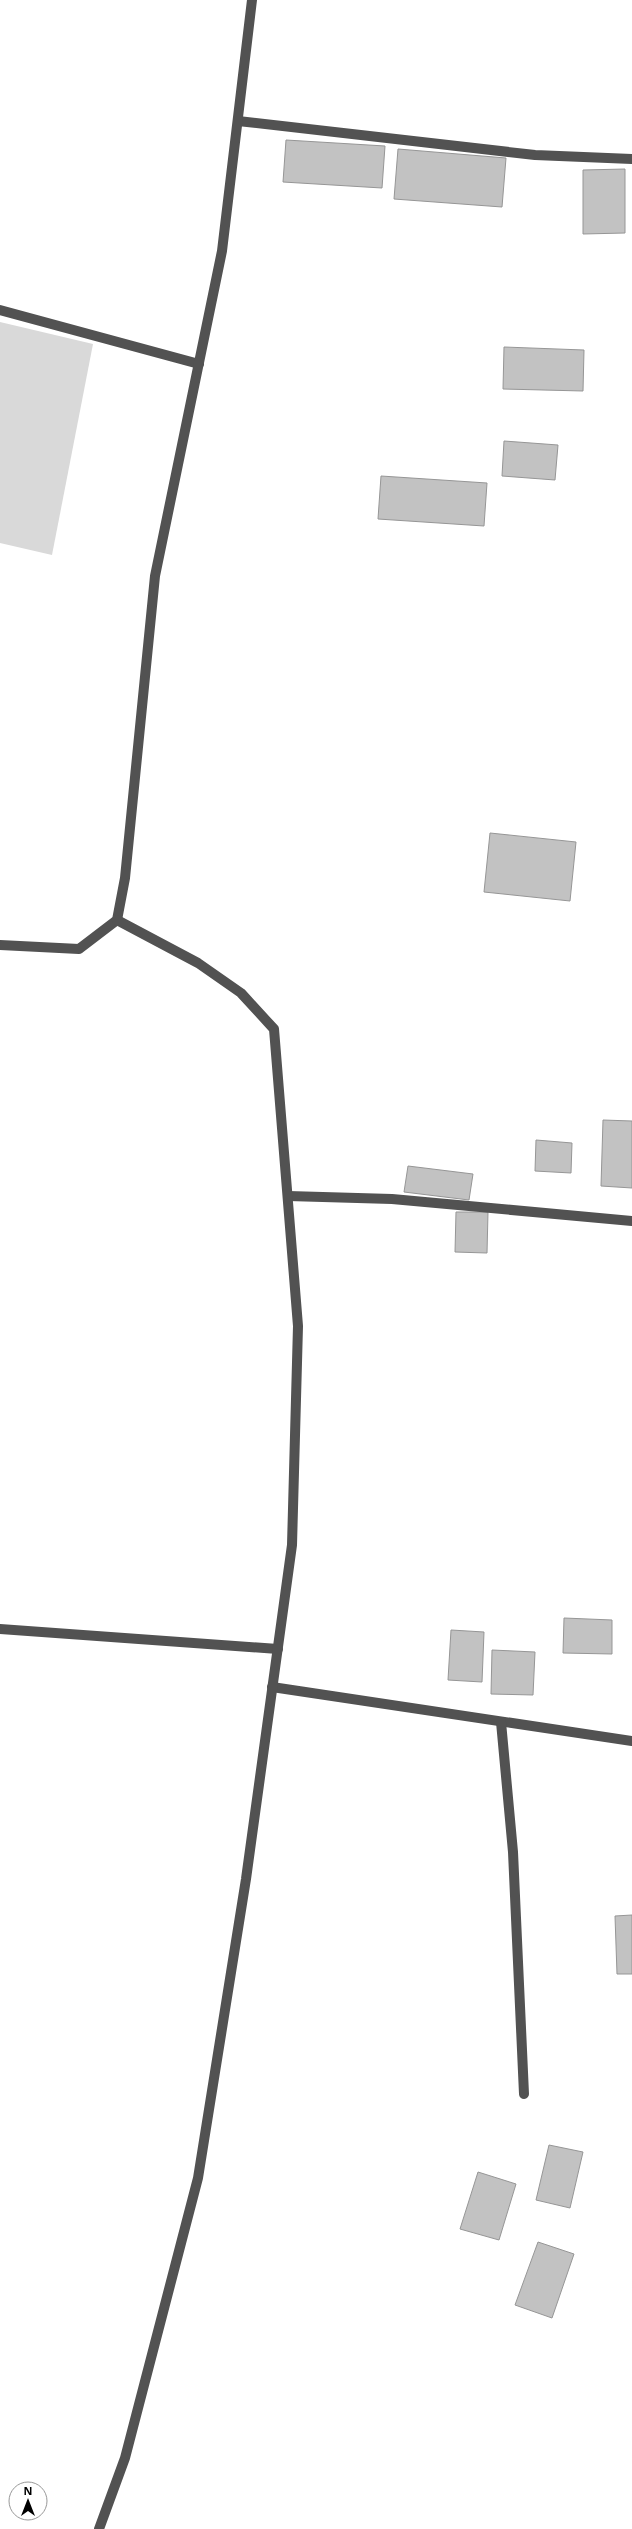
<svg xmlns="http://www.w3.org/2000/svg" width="632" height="2529" viewBox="0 0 632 2529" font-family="'Open Sans',sans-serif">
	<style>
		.green { fill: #d9d9d9 }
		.building { fill: #c2c2c2; stroke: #969696 }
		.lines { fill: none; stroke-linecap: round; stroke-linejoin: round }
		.minor { stroke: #525252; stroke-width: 10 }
	</style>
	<rect width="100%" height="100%" fill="#fff"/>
	<path class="green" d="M0,322L93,344L52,555L0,543Z"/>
	<g class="building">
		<path d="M286,140L385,146L382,188L283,182Z"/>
		<path d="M398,149L506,158L502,207L394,199Z"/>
		<path d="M625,169V233L583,234V170Z"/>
		<path d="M504,347L584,350L583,391L503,389Z"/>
		<path d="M504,441L558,445L555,480L502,476Z"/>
		<path d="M381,476L487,483L484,526L378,519Z"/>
		<path d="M490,833L576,842L570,901L484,892Z"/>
		<path d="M603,1120L632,1121V1188L601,1186Z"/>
		<path d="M536,1140L572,1143L571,1173L535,1171Z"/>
		<path d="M408,1166L473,1174L469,1200L404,1192Z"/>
		<path d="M456,1212H488L487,1253L455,1252Z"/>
		<path d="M564,1618L612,1620V1654L563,1653Z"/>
		<path d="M451,1630L484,1632L482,1682L448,1680Z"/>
		<path d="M492,1650L535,1652L533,1695L491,1694Z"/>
		<path d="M632,1915V1974H617L615,1916Z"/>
		<path d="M549,2145L583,2152L570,2208L536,2200Z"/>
		<path d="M478,2172L516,2184L499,2240L460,2229Z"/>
		<path d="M538,2242L574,2254L552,2318L515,2305Z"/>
	</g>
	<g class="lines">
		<g class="minor">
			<path d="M238,121L535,155L632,159"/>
			<path d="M0,310L199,364"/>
			<path d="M0,945L79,949L117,920L125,878L155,576L222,251L252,0"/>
			<path d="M288,1196L392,1199L632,1221"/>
			<path d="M0,1629L278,1649"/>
			<path d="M272,1687L632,1741"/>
			<path d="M501,1722L513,1852L524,2094"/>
			<path d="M99,2529L125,2458L198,2178L246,1879L292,1545L298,1326L274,1029L241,993L198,963L117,920"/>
		</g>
	</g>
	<g transform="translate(28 2501)"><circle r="19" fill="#ffffff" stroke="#999999"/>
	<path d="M0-3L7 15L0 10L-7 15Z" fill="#000000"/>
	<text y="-6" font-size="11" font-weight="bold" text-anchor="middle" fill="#000000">N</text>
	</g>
</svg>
